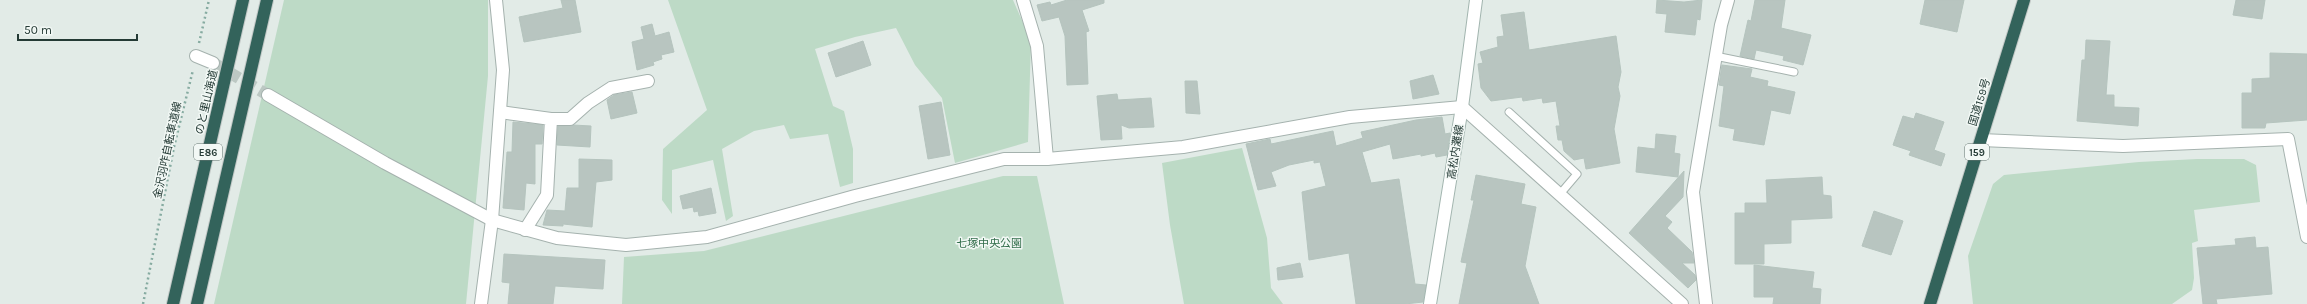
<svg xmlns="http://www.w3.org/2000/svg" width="2307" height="304" viewBox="0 0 2307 304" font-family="Karla,'Noto Sans JP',sans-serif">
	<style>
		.green { fill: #bddac6 }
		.building { fill: #b8c5c0; stroke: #b5c4be }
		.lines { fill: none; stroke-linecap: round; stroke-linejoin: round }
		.street-tunnel { stroke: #bcc8c3; stroke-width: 12; stroke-dasharray: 12 6; stroke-linecap: butt }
		.lane-casing { stroke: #a5b2ae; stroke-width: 9 }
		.street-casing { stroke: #a5b2ae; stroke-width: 14 }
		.secondary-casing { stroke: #a2b5af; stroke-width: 14 }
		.highway-casing { stroke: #c2c8c6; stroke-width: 14 }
		.path { stroke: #86aba1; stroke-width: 2.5; stroke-dasharray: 2 3; stroke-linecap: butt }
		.lane { stroke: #fff; stroke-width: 7 }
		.street { stroke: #fff; stroke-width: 12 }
		.secondary { stroke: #fff; stroke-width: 12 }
		.highway { stroke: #33635b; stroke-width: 12 }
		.labels { text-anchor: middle; stroke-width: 3; stroke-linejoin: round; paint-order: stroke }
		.shield { fill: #f2f8f5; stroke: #62736f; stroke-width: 1 }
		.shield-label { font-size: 10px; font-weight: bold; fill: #243a35 }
		.street-label { font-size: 11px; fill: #243a35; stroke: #f2f8f5 }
		.park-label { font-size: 11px; fill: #326d4b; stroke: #f2f8f5 }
	</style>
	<rect width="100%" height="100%" fill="#e2ebe7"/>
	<g class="green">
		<path d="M284,0H488V76L466,304H214Z"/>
		<path d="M668,0H1013L1031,41L1028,142L955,163L942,98L915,65L896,28L855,37L815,49L833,106L844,111L853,149V183L840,187L828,134L790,139L784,125L754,131L722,149L733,216L726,221L713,160L672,170V214L662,200L663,149L707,110Z"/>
		<path d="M1242,148L1267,238L1271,288L1283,304H1184L1170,225L1162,163Z"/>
		<path d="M2197,159H2244L2256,165L2260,202L2194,210L2198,241L2192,243L2194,278L2192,290L2172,304H1973L1968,256L1993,184L2004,175L2139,162Z"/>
		<path d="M1003,176H1037L1064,304H622L624,257L704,251Z"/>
	</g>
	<g class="building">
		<path d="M561,0H575L581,32L524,42L519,17L563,8Z"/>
		<path d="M1067,0H1104V3L1082,10L1089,31L1086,32L1088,84L1067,85L1065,36L1059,17L1042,21L1037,5L1050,2L1051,5Z"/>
		<path d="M1657,0L1684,2L1702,0L1700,20L1697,19L1695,35L1665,32L1667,14L1656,13Z"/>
		<path d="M1755,0H1785L1781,28L1811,35L1803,65L1783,60L1784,56L1756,50L1754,59L1740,56L1748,20L1751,21Z"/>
		<path d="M1925,0H1964L1957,32L1920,24Z"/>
		<path d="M2236,0H2265L2262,19L2233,15Z"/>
		<path d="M1524,12L1529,50L1616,36L1621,72L1618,87L1620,96L1614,129L1620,163L1586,169L1584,158L1574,160L1564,151L1562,140H1558L1556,126H1560L1556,101L1543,103L1542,98L1523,101L1522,97L1491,101L1481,88L1478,64L1483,63L1480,52L1498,47L1497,37L1504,36L1501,15Z"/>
		<path d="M652,24L655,36L669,32L674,52L661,55L662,59L653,62L654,65L637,70L632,42L644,39L641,27Z"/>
		<path d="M2086,40L2110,41L2106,95H2114V107L2139,108L2138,126L2077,121L2082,60H2085Z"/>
		<path d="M863,41L871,65L836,77L828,53Z"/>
		<path d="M2270,53L2307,54V120L2266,123L2265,128H2242V93H2252V79L2270,78Z"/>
		<path d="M1722,65L1752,69L1750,77L1768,81L1767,86L1795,92L1790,114L1771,110L1764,145L1733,140L1735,129L1719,126L1724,86L1719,85Z"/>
		<path d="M1433,75L1439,94L1413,99L1410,81Z"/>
		<path d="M1185,81H1197L1200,114L1186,113Z"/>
		<path d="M632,92L637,113L611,119L607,100L614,95Z"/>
		<path d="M1117,94L1118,100L1151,98L1154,127L1129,128L1121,125L1122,139L1101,140L1097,96Z"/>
		<path d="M941,102L950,155L928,159L919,106Z"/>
		<path d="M1916,113L1944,122L1934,150L1945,154L1941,166L1909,155L1911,151L1893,145L1903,116L1914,119Z"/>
		<path d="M1442,117L1445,134L1450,133L1447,155L1436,157L1435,153L1421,156V154L1393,159L1390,144L1362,152L1371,183L1399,179L1415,284L1426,285L1423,302L1405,304H1356L1349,253L1309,260L1302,192L1326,186L1320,162L1314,163V160L1289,165L1271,172L1276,186L1258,190L1246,144L1270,139L1271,144L1276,143L1333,131L1336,146L1363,138L1361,132L1416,120Z"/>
		<path d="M513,122L543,125L542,144H535V184L526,183L524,210L503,208L507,152H512Z"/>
		<path d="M573,125L591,126L590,147L557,145L558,126Z"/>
		<path d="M1656,134L1676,136L1674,153L1680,154L1678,177L1636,172L1638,147L1655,149Z"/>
		<path d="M579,159L612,160V180L596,182L592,227L563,224V226L543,225L547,210L565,211L567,188H579Z"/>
		<path d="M1684,171L1683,197L1665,216L1672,222L1667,228L1692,252L1694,263H1682L1695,275L1696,280L1688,288L1629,233Z"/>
		<path d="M1476,175L1525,184L1521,204L1536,207L1525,266L1539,304H1459L1467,263L1461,262L1474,200H1471Z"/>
		<path d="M1822,177L1823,195L1831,196L1832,218L1791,220V243L1764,244V264H1735V213H1745V203H1767L1766,180Z"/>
		<path d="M711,188L716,213L699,216L698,211L694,212L693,207L683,209L680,196Z"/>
		<path d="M1874,211L1903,221L1891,255L1862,246Z"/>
		<path d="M2255,237L2256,248L2268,247L2272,294L2216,299L2217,304H2203L2197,248L2236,245L2235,239Z"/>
		<path d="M504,254L605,260L603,289L555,286L553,304H508L510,283L502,282Z"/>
		<path d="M1300,263L1303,277L1278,280L1277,268Z"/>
		<path d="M1754,265L1814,272L1812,288L1821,289L1820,304H1773L1774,297H1754Z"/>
	</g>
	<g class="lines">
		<path class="street-tunnel" d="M213,63L268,95"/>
		<defs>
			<g id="lane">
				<path d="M1715,56L1794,72"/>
				<path d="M1509,112L1577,174L1560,194"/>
			</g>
			<g id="street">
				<path d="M1023,0L1037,46L1047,159"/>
				<path d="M196,56L213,63"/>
				<path d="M268,95L385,163L492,220L557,238L626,245L707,237L855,196L1004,159H1047L1183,147L1350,117L1462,107L1682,304"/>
				<path d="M500,112L551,119L547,195L525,230"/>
				<path d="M551,119H570L588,103L611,88L648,81"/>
				<path d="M1981,140L2123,146L2288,139L2307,237"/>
				<path d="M481,304L492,220L503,70L496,0"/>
				<path d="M1706,304L1693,192L1721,25L1728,0"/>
			</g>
			<path id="secondary" d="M1430,304L1462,107L1476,0"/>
			<g id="highway">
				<path d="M173,304L243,0"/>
				<path d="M197,304L267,0"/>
				<path d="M1930,304L2024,0"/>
			</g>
		</defs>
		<use href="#lane" class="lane-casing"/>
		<use href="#street" class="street-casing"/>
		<use href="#secondary" class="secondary-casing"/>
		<use href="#highway" class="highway-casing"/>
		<g class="path">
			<path d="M199,43L209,0"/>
			<path d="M143,304L174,147L193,70"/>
		</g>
		<use href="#lane" class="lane"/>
		<use href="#street" class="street"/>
		<use href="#secondary" class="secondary"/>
		<use href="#highway" class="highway"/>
	</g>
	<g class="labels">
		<g class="shield">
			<rect x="194" y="144" width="28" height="16" rx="3"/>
			<rect x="1965" y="144" width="24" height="16" rx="3"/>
		</g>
		<g class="shield-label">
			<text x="208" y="156">E86</text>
			<text x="1977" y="156">159</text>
		</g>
		<g class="street-label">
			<text transform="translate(206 102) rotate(-77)" y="4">のと里山海道</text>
			<text transform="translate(1979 102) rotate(-73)" y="4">国道159号</text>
			<text transform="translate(167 150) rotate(-78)" y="4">金沢羽咋自転車道線</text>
			<text transform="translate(1455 152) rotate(-81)" y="4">高松内灘線</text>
		</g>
		<g class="park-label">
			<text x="989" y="247">七塚中央公園</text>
		</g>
	</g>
	<path d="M18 34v6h119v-6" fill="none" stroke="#243a35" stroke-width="2"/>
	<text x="24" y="34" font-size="12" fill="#243a35" stroke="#f2f8f5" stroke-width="3" paint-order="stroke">50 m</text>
</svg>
